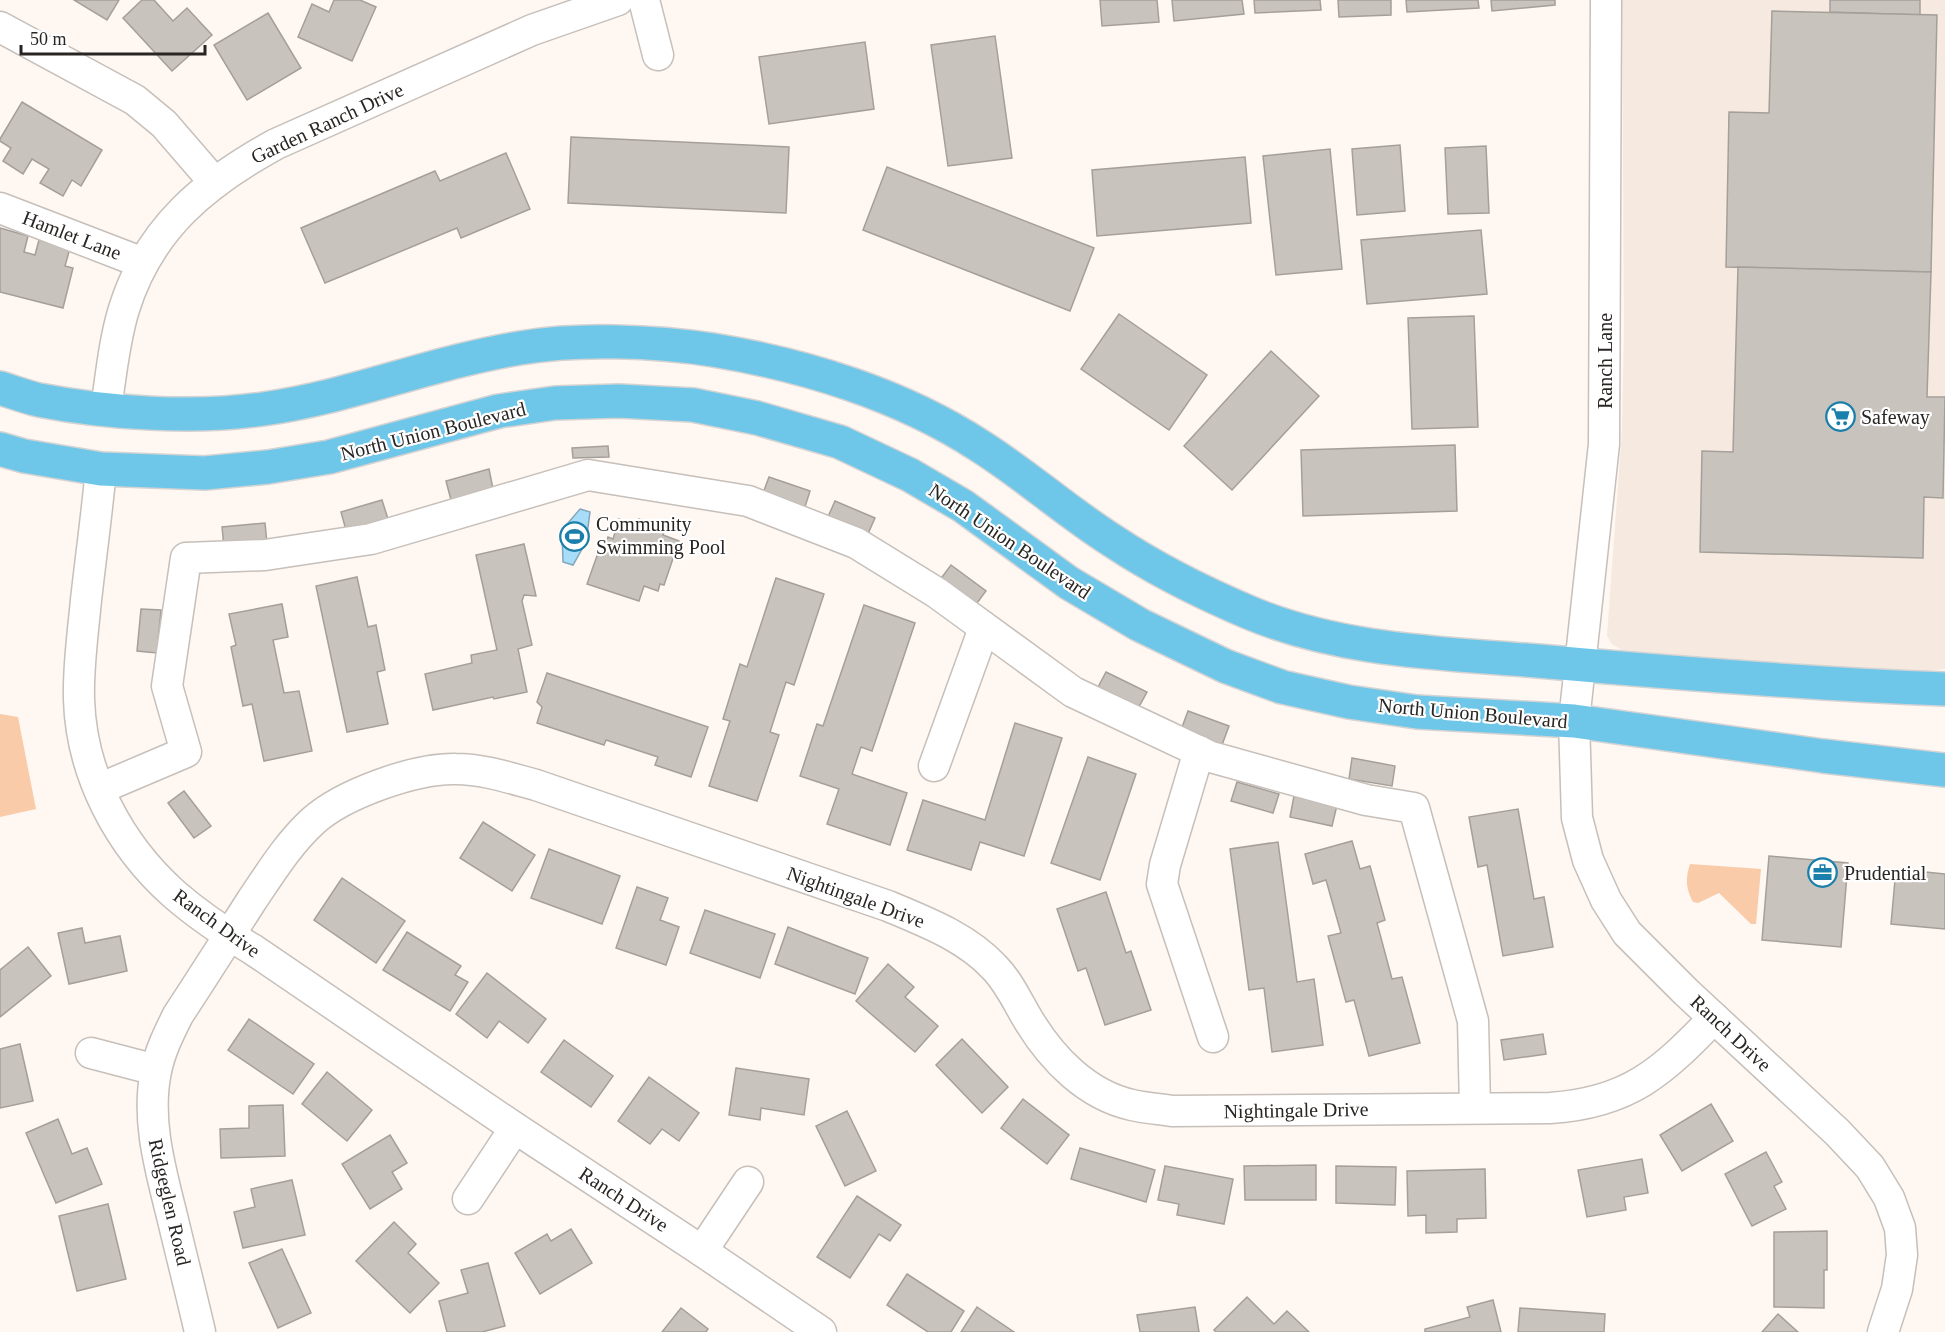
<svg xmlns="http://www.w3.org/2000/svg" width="1945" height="1332" viewBox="0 0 1945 1332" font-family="'Times New Roman',serif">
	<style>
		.built { fill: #f6e9df }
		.green { fill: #facba8 }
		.water { fill: #a8ddfa; stroke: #82a6ba; stroke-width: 1.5 }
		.building { fill: #c9c3be; stroke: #a59f9a; stroke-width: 1.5 }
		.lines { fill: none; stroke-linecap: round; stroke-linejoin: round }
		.minor-casing { stroke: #c6bfba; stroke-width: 33 }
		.major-casing { stroke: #d4d3d3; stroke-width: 36 }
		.minor { stroke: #fff; stroke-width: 30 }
		.major { stroke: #6ec7e8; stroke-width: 33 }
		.labels { text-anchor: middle; stroke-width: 4.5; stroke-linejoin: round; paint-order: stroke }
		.street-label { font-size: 20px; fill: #282523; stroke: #fff }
		.poi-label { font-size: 20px; fill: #282523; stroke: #fff; text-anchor: start }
	</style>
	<rect width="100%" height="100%" fill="#fef7f2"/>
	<path class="built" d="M1622,0H1945V669L1896,674L1622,650L1612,644L1607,636L1622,430L1624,330Z"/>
	<g class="green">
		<path d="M0,714L18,717L36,809L0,817Z"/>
		<path d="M1690,864L1761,869L1756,924H1751L1719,893L1698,903L1693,902C1686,889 1685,879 1690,864Z"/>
	</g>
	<path class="water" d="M580,509L590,512L586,542L573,565L563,562L562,530Z"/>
	<g class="building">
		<path d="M74,0H119L107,20Z"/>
		<path d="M142,0H154L173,21L187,8L212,35L172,71L123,18Z"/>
		<path d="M334,0H360L376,7L352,61L298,37L312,4L329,12Z"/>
		<path d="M1100,0H1157L1159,22L1102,26Z"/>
		<path d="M1172,0H1242L1244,14L1174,21Z"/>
		<path d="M1254,0H1320L1321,10L1255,13Z"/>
		<path d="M1338,0H1391V15L1339,17Z"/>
		<path d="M1406,0H1478L1479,8L1407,12Z"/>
		<path d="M1491,0H1555V5L1492,11Z"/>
		<path d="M1830,0H1920V15L1830,12Z"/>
		<path d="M1772,11L1937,15L1931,272L1726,267L1729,112L1769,113Z"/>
		<path d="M268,13L301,68L247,100L214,45Z"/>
		<path d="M995,36L1012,158L948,166L931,45Z"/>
		<path d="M865,42L874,109L769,124L759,57Z"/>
		<path d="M22,102L102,150L81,186L72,180L63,196L40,183L49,169L32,159L23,174L3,161L11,148L0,141V139Z"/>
		<path d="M571,137L789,147L786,213L568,203Z"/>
		<path d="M1400,145L1405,211L1357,215L1352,149Z"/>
		<path d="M1486,146L1489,213L1448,214L1445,148Z"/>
		<path d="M1330,149L1342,269L1276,275L1263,156Z"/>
		<path d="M506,153L530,209L461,238L457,228L325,283L301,228L435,171L440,181Z"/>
		<path d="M1245,157L1251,223L1097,236L1092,170Z"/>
		<path d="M887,167L1094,248L1070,311L863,230Z"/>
		<path d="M0,228L28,236L24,252L35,255L39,240L70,248L65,266L73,268L63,308L0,292Z"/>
		<path d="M1481,230L1487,294L1367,304L1361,240Z"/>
		<path d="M1738,267L1931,272L1927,397H1945L1943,498L1924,497L1923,558L1700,552L1702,451L1733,452Z"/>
		<path d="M1119,314L1207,375L1169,430L1081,369Z"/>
		<path d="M1474,316L1478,427L1412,429L1408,318Z"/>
		<path d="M1271,351L1319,396L1232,490L1184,446Z"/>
		<path d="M1455,445L1457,511L1303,516L1301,450Z"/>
		<path d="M608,446L609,457L573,458L572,448Z"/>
		<path d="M489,469L493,489L451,500L446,481Z"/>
		<path d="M769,477L810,491L804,510L762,496Z"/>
		<path d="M382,500L388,519L346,530L341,512Z"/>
		<path d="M835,501L875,518L867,536L827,519Z"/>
		<path d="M619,519L637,526L639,519L665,528L663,535L679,541L664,585L660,584L658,591L644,586L639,601L587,584L598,553L602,555L608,537L613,539Z"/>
		<path d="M265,523L267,543L224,547L222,527Z"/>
		<path d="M524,544L536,596L524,595L522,601L532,645L518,649L527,692L494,699L493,697L433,710L425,674L472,663L471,655L497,650L476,555Z"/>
		<path d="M951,565L986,591L974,607L939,581Z"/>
		<path d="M357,577L368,627L376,625L385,670L377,672L388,724L347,732L316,586Z"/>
		<path d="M776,578L824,594L794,685L786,682L770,732L779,735L757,801L709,786L730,721L723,719L740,664L747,667Z"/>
		<path d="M282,604L288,637L273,640L284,693L299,691L312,751L264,761L252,704L243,706L231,647L236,645L229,614Z"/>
		<path d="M864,605L915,623L872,751L861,747L852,774L907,793L890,845L827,824L839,789L800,776L817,724L823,726Z"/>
		<path d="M141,609L161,610L157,653L137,651Z"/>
		<path d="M1106,672L1147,692L1136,712L1096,691Z"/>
		<path d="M547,673L708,727L691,777L655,765L658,757L606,740L604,745L537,723L542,707L537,702Z"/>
		<path d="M1188,711L1229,726L1222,745L1181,730Z"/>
		<path d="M1015,723L1062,738L1024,856L980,842L971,870L907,850L923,800L985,820Z"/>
		<path d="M1088,757L1136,774L1100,880L1051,863Z"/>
		<path d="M1352,758L1395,766L1392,786L1349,779Z"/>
		<path d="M1237,782L1279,794L1273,813L1231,801Z"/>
		<path d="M184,791L211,826L194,838L168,803Z"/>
		<path d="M1294,796L1337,805L1332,826L1290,817Z"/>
		<path d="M1518,809L1534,899L1544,897L1553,947L1503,956L1487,865L1478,867L1469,817Z"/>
		<path d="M483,822L535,855L512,891L460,858Z"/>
		<path d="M1352,841L1360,869L1370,866L1385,920L1377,923L1392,979L1402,977L1420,1043L1369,1056L1354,1000L1346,1002L1328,936L1341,933L1326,880L1313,884L1305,854Z"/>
		<path d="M1278,842L1297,982L1314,979L1323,1045L1272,1052L1264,988L1249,990L1230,849Z"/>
		<path d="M549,849L620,876L602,924L531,898Z"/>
		<path d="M1769,856L1848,863L1841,947L1762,940Z"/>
		<path d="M1896,869L1945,874V929L1891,924Z"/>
		<path d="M342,878L405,921L376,963L314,920Z"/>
		<path d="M637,887L668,898L660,920L679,927L666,965L616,948Z"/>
		<path d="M1106,892L1126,953L1131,951L1151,1010L1105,1025L1086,968L1078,971L1057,909Z"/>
		<path d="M705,910L775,934L760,978L690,953Z"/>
		<path d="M788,927L868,958L855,994L775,964Z"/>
		<path d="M82,928L85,943L120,936L127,971L69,984L58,933Z"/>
		<path d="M407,932L461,966L455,975L468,982L450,1011L383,970Z"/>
		<path d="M28,947L51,976L0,1017V970Z"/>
		<path d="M888,964L914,987L905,997L938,1026L915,1052L856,1001Z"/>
		<path d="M487,973L546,1019L528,1043L499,1021L487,1038L456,1014Z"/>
		<path d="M249,1019L314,1064L293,1094L228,1050Z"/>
		<path d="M1543,1034L1546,1054L1504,1060L1501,1040Z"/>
		<path d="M962,1039L1008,1087L982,1113L936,1065Z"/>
		<path d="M564,1040L613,1076L591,1107L541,1072Z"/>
		<path d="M20,1044L33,1101L0,1108V1049Z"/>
		<path d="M736,1068L809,1079L804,1115L761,1108L760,1120L729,1115Z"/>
		<path d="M327,1072L372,1110L347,1141L302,1104Z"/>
		<path d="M649,1077L699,1113L679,1141L662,1129L650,1144L618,1121Z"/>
		<path d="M1023,1099L1069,1135L1047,1164L1001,1128Z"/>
		<path d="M1711,1104L1733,1141L1682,1171L1660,1135Z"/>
		<path d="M283,1105L285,1156L221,1158L220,1129L249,1128V1106Z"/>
		<path d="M847,1111L876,1171L845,1186L816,1126Z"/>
		<path d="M58,1119L72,1154L87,1148L102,1184L56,1203L26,1133Z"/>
		<path d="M390,1135L407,1163L392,1172L402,1189L370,1209L342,1164Z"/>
		<path d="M1080,1148L1155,1170L1146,1202L1071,1179Z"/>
		<path d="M1766,1152L1782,1182L1774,1186L1786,1209L1752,1226L1725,1174Z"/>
		<path d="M1642,1159L1648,1193L1624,1197L1626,1210L1587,1217L1578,1170Z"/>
		<path d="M1316,1165V1200H1245L1244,1166Z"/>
		<path d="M1165,1166L1233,1179L1224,1224L1177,1215L1179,1204L1158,1200Z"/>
		<path d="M1336,1166L1396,1167L1395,1205L1336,1203Z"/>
		<path d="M1485,1169L1486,1218L1457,1219V1232L1426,1233V1215L1408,1216L1407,1171Z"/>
		<path d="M292,1180L305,1235L243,1248L234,1212L255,1207L251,1189Z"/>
		<path d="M857,1196L901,1225L890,1241L879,1234L850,1278L817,1257Z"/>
		<path d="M108,1204L126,1279L77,1291L59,1216Z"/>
		<path d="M394,1222L416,1244L408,1253L439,1283L410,1313L356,1261Z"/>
		<path d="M571,1229L592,1263L540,1294L515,1253L547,1234L551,1241Z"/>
		<path d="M1827,1231V1270H1824V1308L1774,1307V1232Z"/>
		<path d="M282,1249L311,1313L278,1328L249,1263Z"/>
		<path d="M488,1263L505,1326L482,1332H447L439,1301L468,1293L461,1270Z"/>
		<path d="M907,1274L964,1311L951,1332H928L887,1305Z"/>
		<path d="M1247,1297L1274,1324L1287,1311L1309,1332H1216L1214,1330Z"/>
		<path d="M1493,1300L1501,1332H1425V1329L1470,1317L1467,1307Z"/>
		<path d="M977,1307L1014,1332H961Z"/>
		<path d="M1195,1307L1199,1332H1140L1137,1315Z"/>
		<path d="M681,1308L708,1329L706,1332H662Z"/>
		<path d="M1520,1308L1605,1314L1604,1332H1518Z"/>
		<path d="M1778,1314L1798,1332H1762Z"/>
	</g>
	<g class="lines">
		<defs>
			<g id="minor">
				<path d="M644,0L658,55"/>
				<path d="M1606,0L1604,444L1574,721L1577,818L1588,860L1606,900L1627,933L1686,992L1837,1132L1870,1167L1889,1198L1900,1228L1902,1255L1897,1289L1883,1332"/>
				<path d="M0,27L135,100L164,124L215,183"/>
				<path d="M0,208L143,263"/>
				<path d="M106,409C111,376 114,341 124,309C149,228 205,183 276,144L532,30L618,0"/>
				<path d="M101,469C97,512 91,556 86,600C83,633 78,666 79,699C81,774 119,845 174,894C198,915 225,933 252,949L515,1128L702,1251L821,1332"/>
				<path d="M1199,751L1165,865L1162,884L1213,1037"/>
				<path d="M934,766L984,628"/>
				<path d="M99,789L186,752L167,686L186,558L265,555L371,539L588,475L748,501L856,543L937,593L1073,692L1211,757L1366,800L1414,808L1473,1021L1475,1108"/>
				<path d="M91,1053L156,1070"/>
				<path d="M468,1199L515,1128"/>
				<path d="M702,1251L748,1182"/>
				<path d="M200,1332C191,1293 181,1254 172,1216C160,1168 146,1119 156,1071C160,1051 169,1033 178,1015C203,977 227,939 252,900C271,872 288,844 313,821C343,794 415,768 456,769C483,769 510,778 536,785L888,906C926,922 966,937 994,967C1009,982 1018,1003 1029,1021C1052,1059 1087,1095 1132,1105C1145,1108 1159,1109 1172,1111L1550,1108C1629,1103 1662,1072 1714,1018"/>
			</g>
			<g id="major">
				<path d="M0,388C13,392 26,397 39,400C106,413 195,419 263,409C350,397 433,362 520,348C578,338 655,341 713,350C805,365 902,395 980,446C1026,475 1067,512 1113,541C1155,569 1201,592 1248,612C1340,651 1440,653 1538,661C1674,673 1809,684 1945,689"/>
				<path d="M0,449L24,456L101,469L205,473L268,467L329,457L499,411L555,403L619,401L693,405L757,418L840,442L910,475L963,506L1069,583L1140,625L1225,666L1282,687L1349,702L1417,712L1574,721L1823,756L1945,770"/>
			</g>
		</defs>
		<use href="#minor" class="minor-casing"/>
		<use href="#major" class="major-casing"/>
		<use href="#minor" class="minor"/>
		<use href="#major" class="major"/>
	</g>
	<defs>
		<symbol id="supermarket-ring" viewBox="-11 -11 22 22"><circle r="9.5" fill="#fff" stroke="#1a7faa" stroke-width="1.5"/><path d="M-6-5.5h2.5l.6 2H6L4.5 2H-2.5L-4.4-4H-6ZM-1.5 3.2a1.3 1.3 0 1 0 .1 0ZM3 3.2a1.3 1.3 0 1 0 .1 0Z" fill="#1a7faa"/></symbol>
		<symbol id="stadium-ring" viewBox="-11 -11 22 22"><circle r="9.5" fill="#fff" stroke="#1a7faa" stroke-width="1.5"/><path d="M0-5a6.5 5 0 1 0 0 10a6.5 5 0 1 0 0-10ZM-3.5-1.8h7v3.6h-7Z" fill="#1a7faa"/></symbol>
		<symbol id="office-ring" viewBox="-11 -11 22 22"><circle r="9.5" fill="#fff" stroke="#1a7faa" stroke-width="1.5"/><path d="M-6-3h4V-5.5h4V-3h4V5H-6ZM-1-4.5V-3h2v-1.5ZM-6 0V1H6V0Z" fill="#1a7faa"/></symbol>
	</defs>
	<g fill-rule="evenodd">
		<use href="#supermarket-ring" x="1824" y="400" width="33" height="33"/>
		<use href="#stadium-ring" x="558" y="520" width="33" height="33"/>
		<use href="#office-ring" x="1806" y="856" width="33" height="33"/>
	</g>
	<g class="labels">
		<g class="street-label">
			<text transform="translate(327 123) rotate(-25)" y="7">Garden Ranch Drive</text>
			<text transform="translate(72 235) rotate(21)" y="7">Hamlet Lane</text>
			<text transform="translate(1605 361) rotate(-90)" y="7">Ranch Lane</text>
			<text transform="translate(433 431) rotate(-14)" y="7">North Union Boulevard</text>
			<text transform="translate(1010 541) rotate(34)" y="7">North Union Boulevard</text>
			<text transform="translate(1473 713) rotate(5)" y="7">North Union Boulevard</text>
			<text transform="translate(856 897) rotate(20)" y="7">Nightingale Drive</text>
			<text transform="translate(217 923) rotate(36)" y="7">Ranch Drive</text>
			<text transform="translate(1731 1033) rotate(43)" y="7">Ranch Drive</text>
			<text transform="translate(1296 1110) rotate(-1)" y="7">Nightingale Drive</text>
			<text transform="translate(624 1199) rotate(33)" y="7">Ranch Drive</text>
			<text transform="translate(170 1202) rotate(77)" y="7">Ridgeglen Road</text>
		</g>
		<g class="poi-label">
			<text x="1861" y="424">Safeway</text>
			<text x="596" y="531">Community<tspan x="596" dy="23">Swimming Pool</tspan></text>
			<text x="1844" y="880">Prudential</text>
		</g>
	</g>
	<path d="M21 45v9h184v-9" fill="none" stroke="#282523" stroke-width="3"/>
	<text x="30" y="45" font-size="18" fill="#282523" stroke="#ffffff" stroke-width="4.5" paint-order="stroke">50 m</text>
</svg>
